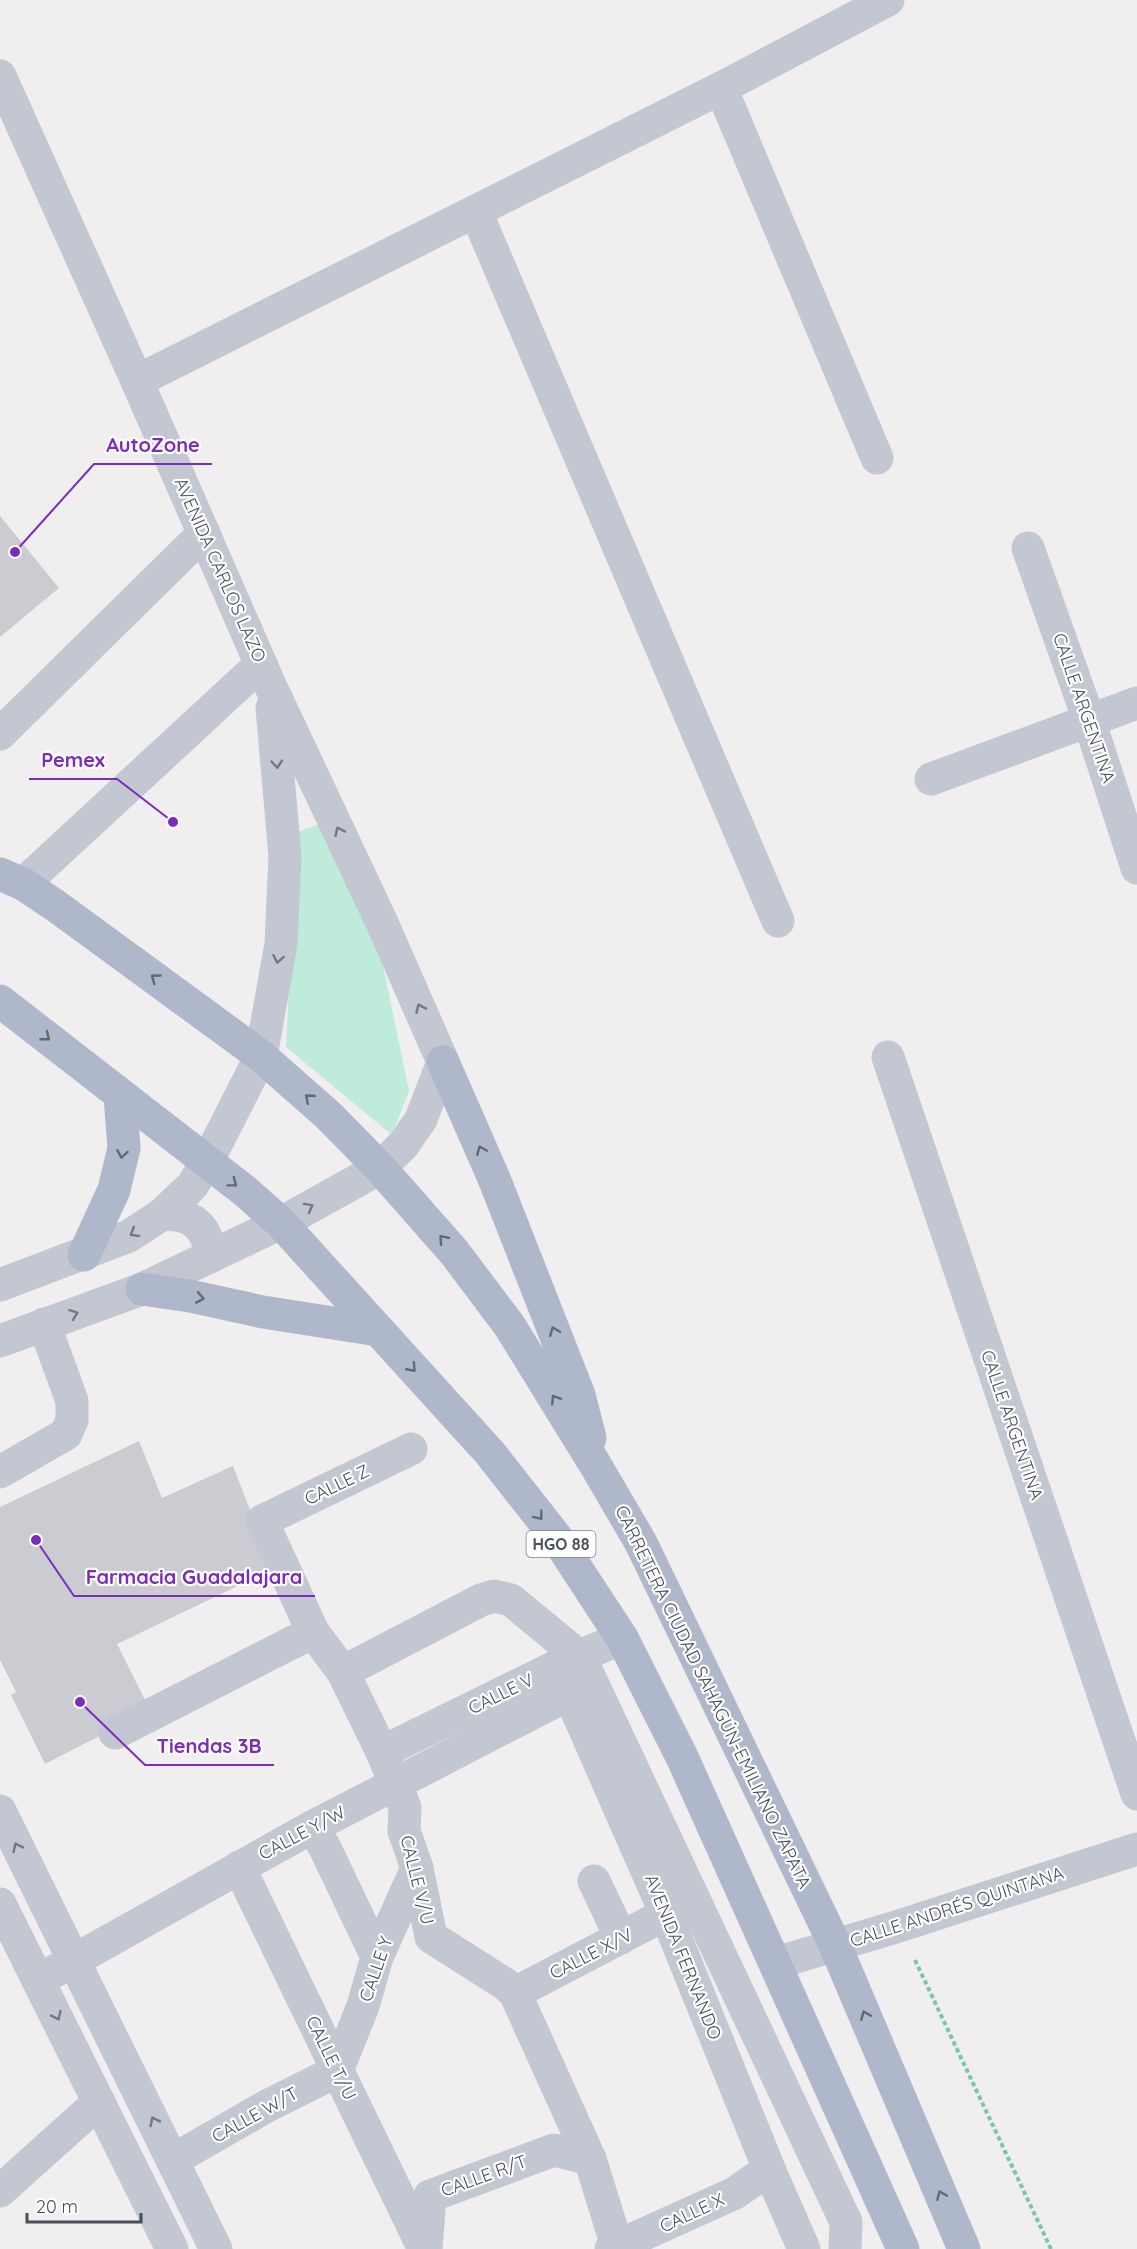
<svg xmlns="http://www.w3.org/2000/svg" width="1137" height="2249" viewBox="0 0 1137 2249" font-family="Quicksand,sans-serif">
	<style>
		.green { fill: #bfebda }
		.building { fill: #cbccd2 }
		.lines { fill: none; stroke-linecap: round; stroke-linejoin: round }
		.path { stroke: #7ac7b1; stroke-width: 4; stroke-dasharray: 4.5 3; stroke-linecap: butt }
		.minor { stroke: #c2c7d2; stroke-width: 33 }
		.major { stroke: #afb7cb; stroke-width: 33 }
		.oneway { stroke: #727884 }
		.oneway2 { stroke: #616876 }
		.labels { text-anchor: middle; stroke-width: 4.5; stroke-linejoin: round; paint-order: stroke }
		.shield { fill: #fff; stroke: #7e828c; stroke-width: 1.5 }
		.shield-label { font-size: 16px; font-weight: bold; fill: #474d5a }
		.street-label { font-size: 18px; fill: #474d5a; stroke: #fff }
		.leader { fill: none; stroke: #7b2cbf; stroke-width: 2 }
		.callout-dot { fill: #7b2cbf; stroke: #fff; stroke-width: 2 }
		.callout-label { font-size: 20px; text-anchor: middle; font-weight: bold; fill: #7b2cbf; stroke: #fff; stroke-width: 4.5; stroke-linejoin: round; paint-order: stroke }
	</style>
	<rect width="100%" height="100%" fill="#f0eeee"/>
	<path class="green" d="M317,825L328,830L382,961L409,1091L392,1135L286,1047L296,833Z"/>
	<g class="building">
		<path d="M0,516L59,588L0,637Z"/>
		<path d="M139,1441L162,1498L233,1466L273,1569L117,1644L150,1710L45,1764L11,1695L16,1692L0,1660V1507Z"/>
	</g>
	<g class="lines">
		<path class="path" d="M915,1960L1051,2249"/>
		<g class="minor">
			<path d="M0,76L137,381L270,685L383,925L443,1062L421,1119L404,1144L380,1168L281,1223L142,1289L0,1341"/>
			<path d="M721,88L877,458"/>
			<path d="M476,212L778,921"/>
			<path d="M137,381L721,88L888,0"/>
			<path d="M1028,548L1089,720L1137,868"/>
			<path d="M0,734L204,533"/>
			<path d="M931,779L1137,703"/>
			<path d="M23,884L261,664"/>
			<path d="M888,1057L1137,1794"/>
			<path d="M161,1215C191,1212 209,1227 210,1257"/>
			<path d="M0,1285L129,1236L161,1215L192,1186L207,1162L261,1056L281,944L285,856L272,708"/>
			<path d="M411,1449L262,1521L313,1632L343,1672L382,1752L405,1807L404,1831L417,1868L431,1937L505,1984L515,1993L590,2159L617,2246"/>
			<path d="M0,1472L66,1434L72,1420V1401L44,1324"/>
			<path d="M557,1666L666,1914L769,2169L804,2249"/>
			<path d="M343,1672L481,1600L494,1596L511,1600L580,1657L846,2222L845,2249"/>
			<path d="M115,1733L313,1632"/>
			<path d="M382,1752L557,1666L622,1638"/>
			<path d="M0,1811L216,2249"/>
			<path d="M312,1827L324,1846L377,1957"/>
			<path d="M239,1867L424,2249"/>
			<path d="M594,1881L621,1938"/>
			<path d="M0,1904L172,2249"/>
			<path d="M776,1963L899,1926L1137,1849"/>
			<path d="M39,1980L312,1827L569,1694"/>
			<path d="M515,1993L666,1914"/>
			<path d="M173,2160L267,2106L337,2071L363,2006L377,1957L417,1868"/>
			<path d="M0,2191L99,2102"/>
			<path d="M426,2249L430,2196L554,2150L590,2159"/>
			<path d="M611,2249L735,2193L769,2169"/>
		</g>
		<g class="major">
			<path d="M0,874L23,884L56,906L261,1056L329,1116L380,1168L454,1252L509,1325L596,1466L641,1543L835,1945L964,2249"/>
			<path d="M0,1001L246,1192L281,1223L490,1453L556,1537L622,1638L682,1757L903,2249"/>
			<path d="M443,1062L495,1181L579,1395L590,1438"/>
			<path d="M84,1255L114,1190L124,1148L120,1096"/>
			<path d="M142,1289L190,1296L263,1312L378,1330"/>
		</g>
	</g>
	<defs><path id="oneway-chevron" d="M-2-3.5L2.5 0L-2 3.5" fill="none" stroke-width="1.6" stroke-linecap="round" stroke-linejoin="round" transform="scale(1.5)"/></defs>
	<g class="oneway">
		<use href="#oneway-chevron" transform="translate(277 764) rotate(85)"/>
		<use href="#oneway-chevron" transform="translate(339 831) rotate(-115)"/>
		<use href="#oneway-chevron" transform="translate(278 959) rotate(100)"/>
		<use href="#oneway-chevron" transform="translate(420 1008) rotate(-114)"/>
		<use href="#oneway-chevron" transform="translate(309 1207) rotate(-29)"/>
		<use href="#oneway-chevron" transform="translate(134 1233) rotate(149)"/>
		<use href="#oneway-chevron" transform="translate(74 1314) rotate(-20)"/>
		<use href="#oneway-chevron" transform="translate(17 1847) rotate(-116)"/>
		<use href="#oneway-chevron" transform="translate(57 2016) rotate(64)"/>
		<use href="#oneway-chevron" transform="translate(154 2121) rotate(-116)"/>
	</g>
	<g class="oneway2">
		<use href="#oneway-chevron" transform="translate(155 978) rotate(-144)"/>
		<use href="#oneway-chevron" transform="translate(46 1037) rotate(38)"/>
		<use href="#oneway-chevron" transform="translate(309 1098) rotate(-139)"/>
		<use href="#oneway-chevron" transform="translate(481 1150) rotate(-113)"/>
		<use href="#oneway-chevron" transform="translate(122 1154) rotate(100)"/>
		<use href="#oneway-chevron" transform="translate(233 1183) rotate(37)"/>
		<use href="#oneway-chevron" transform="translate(443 1239) rotate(-131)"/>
		<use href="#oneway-chevron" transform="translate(200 1298) rotate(11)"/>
		<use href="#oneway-chevron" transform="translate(554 1331) rotate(-112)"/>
		<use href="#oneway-chevron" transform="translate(412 1368) rotate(48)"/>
		<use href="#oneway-chevron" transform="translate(555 1399) rotate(-122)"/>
		<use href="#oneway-chevron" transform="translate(539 1516) rotate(52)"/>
		<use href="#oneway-chevron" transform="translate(865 2015) rotate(-113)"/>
		<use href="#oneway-chevron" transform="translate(941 2195) rotate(-113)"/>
	</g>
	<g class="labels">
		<rect class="shield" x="526.5" y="1531" width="69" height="26" rx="4.5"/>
		<g class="shield-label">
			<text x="561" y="1550">HGO 88</text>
		</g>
		<g class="street-label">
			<text transform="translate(220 570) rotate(66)" y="6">AVENIDA CARLOS LAZO</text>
			<text transform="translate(1084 708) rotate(71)" y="6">CALLE ARGENTINA</text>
			<text transform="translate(1012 1425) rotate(71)" y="6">CALLE ARGENTINA</text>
			<text transform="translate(337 1485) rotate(-26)" y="6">CALLE Z</text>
			<text transform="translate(501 1694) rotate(-26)" y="6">CALLE V</text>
			<text transform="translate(713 1697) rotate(64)" y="6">CARRETERA CIUDAD SAHAGÚN-EMILIANO ZAPATA</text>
			<text transform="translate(302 1833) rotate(-28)" y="6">CALLE Y/W</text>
			<text transform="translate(417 1880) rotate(76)" y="6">CALLE V/U</text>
			<text transform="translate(957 1907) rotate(-18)" y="6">CALLE ANDRÉS QUINTANA</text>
			<text transform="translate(591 1954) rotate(-27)" y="6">CALLE X/V</text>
			<text transform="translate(683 1957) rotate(68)" y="6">AVENIDA FERNANDO</text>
			<text transform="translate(376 1969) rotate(-71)" y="6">CALLE Y</text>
			<text transform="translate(331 2058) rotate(64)" y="6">CALLE T/U</text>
			<text transform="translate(255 2115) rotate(-29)" y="6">CALLE W/T</text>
			<text transform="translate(484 2176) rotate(-20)" y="6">CALLE R/T</text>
			<text transform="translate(692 2213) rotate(-25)" y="6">CALLE X</text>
		</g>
	</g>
	<path class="leader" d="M15 552L94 464H212M173 822L117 779H29M36 1540L74 1596H315M80 1702L145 1765H274"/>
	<g class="callout-dot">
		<circle cx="15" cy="552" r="6"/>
		<circle cx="173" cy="822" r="6"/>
		<circle cx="36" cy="1540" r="6"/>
		<circle cx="80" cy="1702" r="6"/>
	</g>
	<g class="callout-label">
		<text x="153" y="452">AutoZone</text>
		<text x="73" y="767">Pemex</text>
		<text x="194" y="1584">Farmacia Guadalajara</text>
		<text x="209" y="1753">Tiendas 3B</text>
	</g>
	<path d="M27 2213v9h114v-9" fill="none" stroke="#474d5a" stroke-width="3"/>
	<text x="36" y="2213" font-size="18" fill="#474d5a" stroke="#ffffff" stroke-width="4.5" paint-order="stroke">20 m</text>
</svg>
